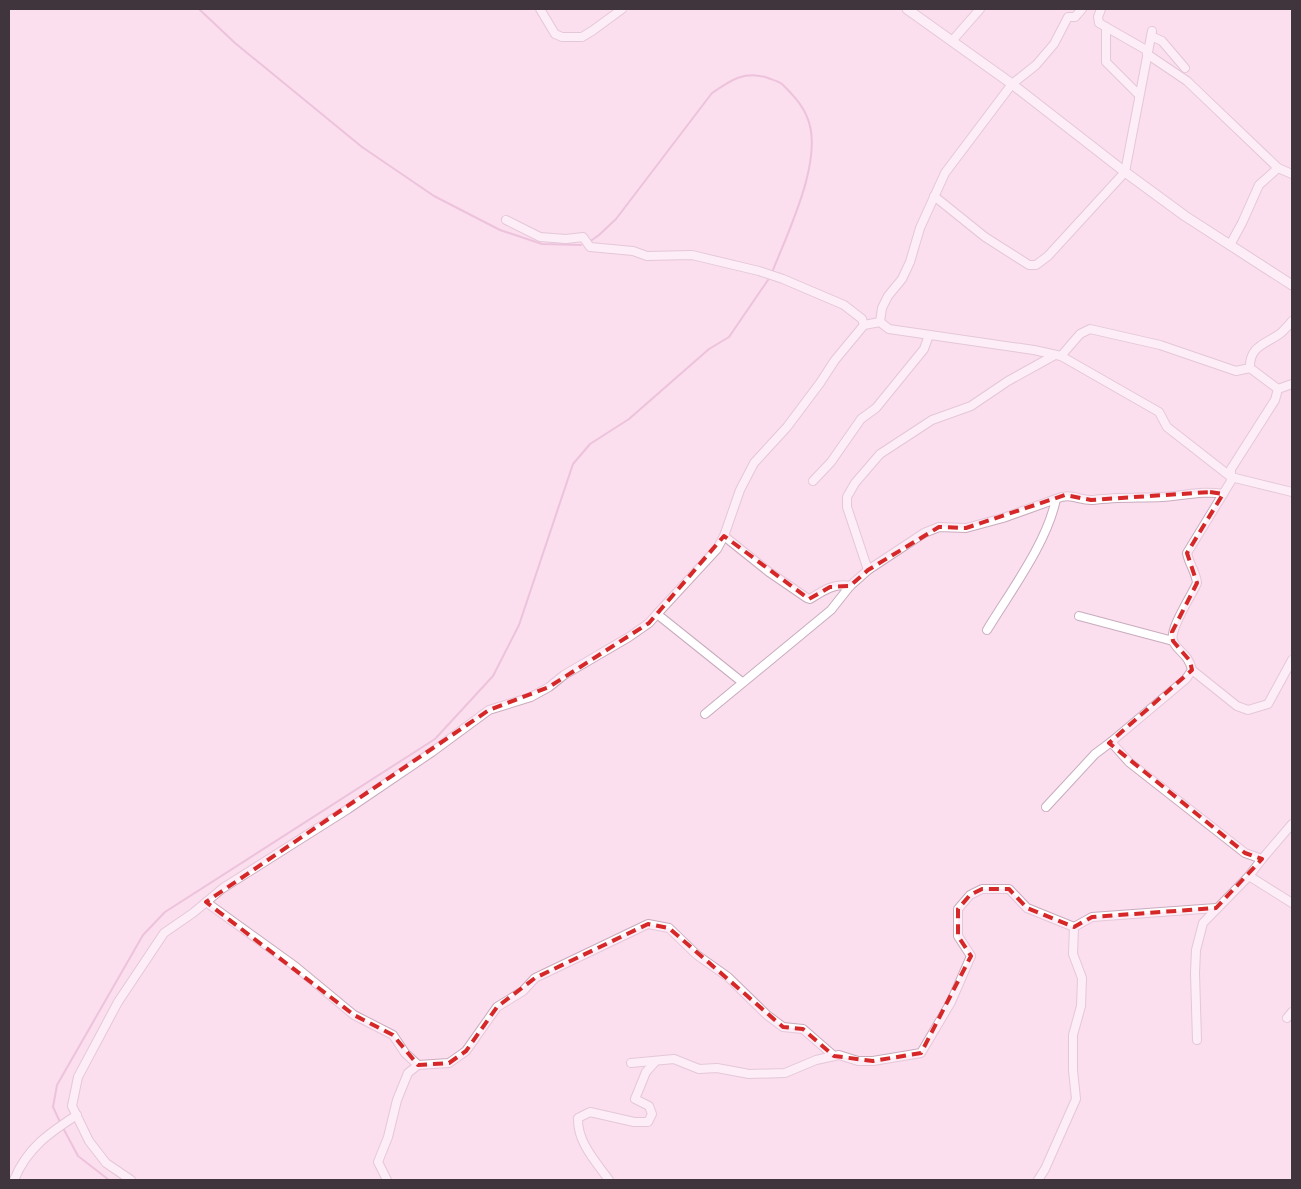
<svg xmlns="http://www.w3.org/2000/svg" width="1301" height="1189" viewBox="0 0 1301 1189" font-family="Bitter,serif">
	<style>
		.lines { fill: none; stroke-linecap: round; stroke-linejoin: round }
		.stream { stroke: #daa2c4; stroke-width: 2 }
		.minor-casing { stroke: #c8acbd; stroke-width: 10 }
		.tertiary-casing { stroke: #c8acbd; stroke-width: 11 }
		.minor { stroke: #fff; stroke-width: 8 }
		.tertiary { stroke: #fff; stroke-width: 9 }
		.marked { fill: none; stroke: #d62828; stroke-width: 4; stroke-dasharray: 10 6; stroke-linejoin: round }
	</style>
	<rect width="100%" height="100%" fill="#fbdfef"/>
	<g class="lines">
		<g class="stream">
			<path d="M199,9L235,43L362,147L434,196L500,230L542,244L581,245"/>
			<path d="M592,240L599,235L616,219L712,93C731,80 745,70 768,78C773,80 778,81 782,84C792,94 802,104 807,117C825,157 788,232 773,270"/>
			<path d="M60,1122L53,1107L57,1085L143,935L165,912L435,739L493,676L519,625L573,464L590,444L629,419L709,349L729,337L768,280"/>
			<path d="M62,1126L78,1156L109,1180"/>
		</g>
		<defs>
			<g id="minor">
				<path d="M540,9L555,34L562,37H582L592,31L622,9"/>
				<path d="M1101,9L1098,17L1099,23L1148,51"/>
				<path d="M1106,27V62L1139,95"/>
				<path d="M1151,36L1162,41L1185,68"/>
				<path d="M952,41L980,9"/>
				<path d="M1147,54L1187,81L1278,168"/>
				<path d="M934,196L985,237L1029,265H1036L1048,256L1125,172L1152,31"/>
				<path d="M506,220L540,237L566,239L583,237L590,247L633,251L647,256L692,255L759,271L783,279L844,305L862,319L864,325"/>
				<path d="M1230,245L1242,223L1259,185L1278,168L1292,174"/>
				<path d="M880,322L882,308L888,296L902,279L910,262L920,228L945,173L1012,84L1036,65L1054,44L1068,17H1075L1082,9"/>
				<path d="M1055,355L1008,381L971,406L932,420L880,454L855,483L847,497V507L868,570L924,533L939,527L966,528L1003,518L1056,499"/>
				<path d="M1061,356L1080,334L1090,329L1160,345L1236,371L1250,368"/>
				<path d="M1278,389L1292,384"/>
				<path d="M813,481L831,462L861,419L876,408L924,349L929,335"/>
				<path d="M724,536L769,572L807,598L810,599C824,590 834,583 850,586"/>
				<path d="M1079,616L1173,641"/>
				<path d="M987,630C1010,592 1047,543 1056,499C1071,492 1079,501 1093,500C1116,497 1139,498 1162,497C1183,496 1203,490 1223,494"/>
				<path d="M1192,670L1237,706L1248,710L1268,704L1292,660"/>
				<path d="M742,682L657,614L717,549L724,536L740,490L754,463L787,427L820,383L835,360L864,325L880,322L889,329L1034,350L1061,356L1159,412L1167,427L1231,477L1292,492"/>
				<path d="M705,714L831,610L850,586L868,570"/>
				<path d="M1046,807L1095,754L1111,742"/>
				<path d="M1262,859L1245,853L1129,762L1111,742L1186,679L1192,670C1189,654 1177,651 1173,641C1169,629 1192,595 1197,583C1196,572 1189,564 1187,553L1231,481V469L1275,400L1278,389L1250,368C1249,346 1266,344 1281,333C1285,329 1289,325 1292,321"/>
				<path d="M1249,876L1292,903"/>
				<path d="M206,902L296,967L354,1015L393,1035L405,1053L418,1065"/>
				<path d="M1287,1018L1292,1012"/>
				<path d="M1197,1040L1195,973L1196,950L1203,923L1249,876L1262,859L1292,824"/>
				<path d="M631,1063L674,1059L699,1069L717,1068L749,1074L785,1073L816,1060L839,1055L858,1061H873L921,1053L951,1002L971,956L958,936V909L970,895L982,889H1009L1027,908L1074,927L1092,917L1216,908"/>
				<path d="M14,1180C27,1148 49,1133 77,1115"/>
				<path d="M131,1180L106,1163L89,1141L72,1106L78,1077L118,1002L164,933L193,913L223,888L348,809L432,752L489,710L531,697L549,687L564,675L629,637L649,623L657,614"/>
				<path d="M387,1180L378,1162L388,1137L397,1100L408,1073L418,1065L449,1063L466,1051L497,1007L523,991L535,978L648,924L669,928L697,955L728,977L767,1015L783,1027L803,1029L834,1056"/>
				<path d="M609,1180C596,1162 577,1142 578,1118L590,1112L634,1122H648L652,1114L649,1106L635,1099L646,1072L655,1062"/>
				<path d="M1038,1180L1045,1169L1076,1099L1073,1070V1035L1081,1006L1082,978L1073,954L1074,927"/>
			</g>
			<path id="tertiary" d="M907,9L1012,84L1125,172L1185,216L1292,285"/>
		</defs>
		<use href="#minor" class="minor-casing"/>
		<use href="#tertiary" class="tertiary-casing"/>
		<use href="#minor" class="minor"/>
		<use href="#tertiary" class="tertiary"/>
	</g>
	<path d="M0 0H1301V1189H0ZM1210,492L1223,494L1187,553L1197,583L1172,632L1173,641L1190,661L1192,670L1109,743L1245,853L1262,859L1216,908L1092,917L1074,927L1027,908L1009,889H982L970,895L958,909V936L971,956L921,1053L873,1061L834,1056L803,1029L783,1027L669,928L648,924L535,978L497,1007L466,1051L449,1063L418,1065L393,1035L354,1015L206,902L489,710L549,687L649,623L724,536L809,599L830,587L850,586L868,570L939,527L966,528L1065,495L1091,500Z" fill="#fbdfef" fill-opacity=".55" fill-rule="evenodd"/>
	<path class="marked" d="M1210,492L1223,494L1187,553L1197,583L1172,632L1173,641L1190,661L1192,670L1109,743L1245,853L1262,859L1216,908L1092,917L1074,927L1027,908L1009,889H982L970,895L958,909V936L971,956L921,1053L873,1061L834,1056L803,1029L783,1027L669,928L648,924L535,978L497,1007L466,1051L449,1063L418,1065L393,1035L354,1015L206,902L489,710L549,687L649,623L724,536L809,599L830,587L850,586L868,570L939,527L966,528L1065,495L1091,500Z"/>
	<rect width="1301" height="1189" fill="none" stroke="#40353c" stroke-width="20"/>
</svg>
